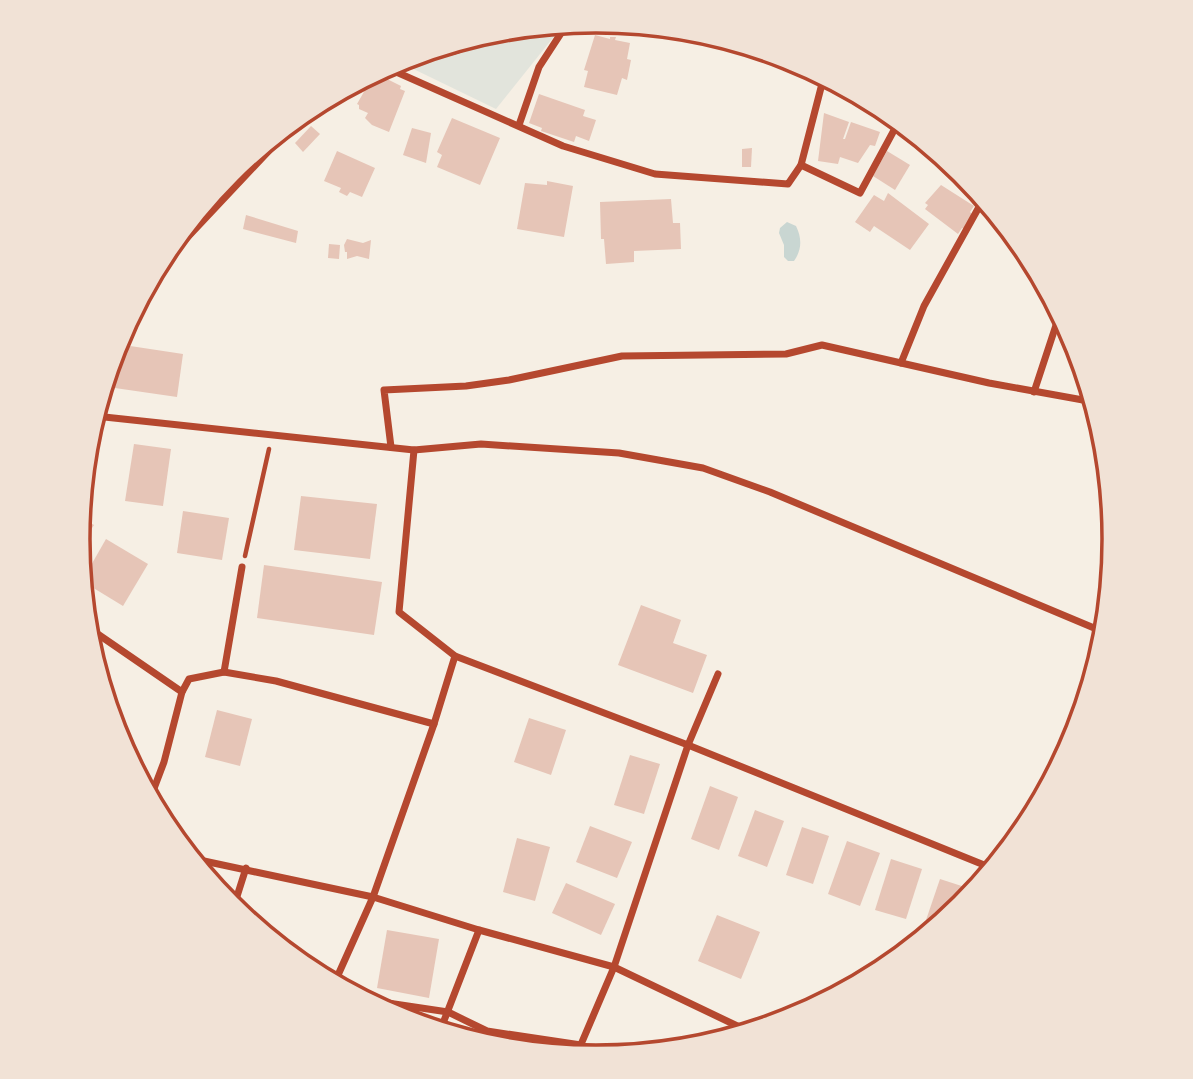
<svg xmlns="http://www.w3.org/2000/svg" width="1193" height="1079" viewBox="0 0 1193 1079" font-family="Rubik,sans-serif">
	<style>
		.green { fill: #e2e4dc }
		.water { fill: #c9d6d2 }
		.building { fill: #e6c5b7 }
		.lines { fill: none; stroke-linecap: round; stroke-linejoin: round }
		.path { stroke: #b5482f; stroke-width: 4.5 }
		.service { stroke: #b5482f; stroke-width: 5 }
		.minor { stroke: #b5482f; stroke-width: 7 }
		.rim { fill: none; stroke: #b5482f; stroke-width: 3.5 }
	</style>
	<rect width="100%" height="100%" fill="#f6efe4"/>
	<path class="green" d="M564,24L496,109L397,61L496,31Z"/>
	<path class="water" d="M787,222L796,226C802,238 802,250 794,261H788L784,257V245L779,233L780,228Z"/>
	<g class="building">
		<path d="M595,35L610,39V37H616L615,40L630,43L627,59L631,60L627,80L622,78L617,95L584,87L588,71L584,70Z"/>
		<path d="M373,76L381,80L383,77L401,86L400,89L405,91L389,132L372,125L365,118L368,113L359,109V105L357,104Z"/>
		<path d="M539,94L585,110L583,116L596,120L589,141L576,136L574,142L541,131L542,128L529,123Z"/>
		<path d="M824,113L849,122L843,139H845L851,122L880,132L875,146L870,145L858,163L840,157L838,164L818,161Z"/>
		<path d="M452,118L500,138L480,185L437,167L442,155L437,152Z"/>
		<path d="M905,125L939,153L934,161L897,135Z"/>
		<path d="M311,126L320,134L303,152L295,143Z"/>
		<path d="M412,128L431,133L426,163L403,155Z"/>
		<path d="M752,148L751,167H742V149Z"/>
		<path d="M337,151L375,168L362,197L350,192L347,196L339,192L341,188L324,181Z"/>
		<path d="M887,151L910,165L895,190L873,176Z"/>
		<path d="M547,181L573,186L564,237L517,229L525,183L547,185Z"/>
		<path d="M941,185L974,206L970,212L973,215L964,229L962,228L958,234L925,209L928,205L925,203Z"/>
		<path d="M888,193L929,224L910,250L874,226L870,232L855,222L874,195L884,201Z"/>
		<path d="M671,199L673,223H680L681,249L634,251V262L606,264L604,239H601L600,202Z"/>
		<path d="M246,215L298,231L296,243L243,229Z"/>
		<path d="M1016,238L1028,252L1030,256L1011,250Z"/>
		<path d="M347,239L363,243L371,240L369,259L357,256L347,259V252H345L344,245Z"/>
		<path d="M329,244L340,245L339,259L328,258Z"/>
		<path d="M117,344L183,354L177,397L108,387Z"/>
		<path d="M134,444L171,449L163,506L125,501Z"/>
		<path d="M301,496L377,504L370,559L294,550Z"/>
		<path d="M183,511L229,518L222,560L177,553Z"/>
		<path d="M80,517L94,525L79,548L78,539Z"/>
		<path d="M106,539L148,564L123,606L82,581Z"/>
		<path d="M264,565L382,582L374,635L257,618Z"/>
		<path d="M641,605L681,620L673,643L707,655L693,693L618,665Z"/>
		<path d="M217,710L252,719L240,766L205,757Z"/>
		<path d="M529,718L566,730L551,775L514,762Z"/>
		<path d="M630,755L660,764L644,814L614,805Z"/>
		<path d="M710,786L738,797L719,850L691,839Z"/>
		<path d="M1041,790L1046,792L1032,819L1031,818Z"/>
		<path d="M755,810L784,821L767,867L738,856Z"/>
		<path d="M590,826L632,842L617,878L576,862Z"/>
		<path d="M802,827L829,836L813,884L786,875Z"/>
		<path d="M517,838L550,847L535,901L503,892Z"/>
		<path d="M847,841L880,853L860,906L828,894Z"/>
		<path d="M891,859L922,869L906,919L875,910Z"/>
		<path d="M940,879L974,890L963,906L937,927L925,923Z"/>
		<path d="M566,883L615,904L601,935L552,913Z"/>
		<path d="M717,915L760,932L741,979L698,961Z"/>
		<path d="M387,930L439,939L429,998L377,988Z"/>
	</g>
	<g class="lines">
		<path class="path" d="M245,556L269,449"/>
		<path class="service" d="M424,53C451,60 475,44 498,31"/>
		<g class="minor">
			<path d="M385,67L563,146L655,174L788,184L801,165L824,76"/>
			<path d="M519,125L539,67L567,24"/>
			<path d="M801,165L860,193L899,121"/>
			<path d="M161,259L169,257L309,108"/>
			<path d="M901,363L924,306L984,198"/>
			<path d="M1034,392L1060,313"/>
			<path d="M95,416L414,450L481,444L619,453L703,468L770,492L1106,633"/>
			<path d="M391,447L384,390L466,386L509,380L622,356L786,354L822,345L989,383L1094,402"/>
			<path d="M414,450L399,612L455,656L688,745L994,869"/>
			<path d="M86,626L182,692"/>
			<path d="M224,672L242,567"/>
			<path d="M150,799L164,762L182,692L189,679L224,672L276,681L434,724"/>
			<path d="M190,858L373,897L479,930L614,967L750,1032"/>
			<path d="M233,909L246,868"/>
			<path d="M334,984L373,897L434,724L455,656"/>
			<path d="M361,999L448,1012L487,1031L581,1045L607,1057"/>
			<path d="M440,1031L479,930"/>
			<path d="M576,1056L614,967L688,745L718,674"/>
		</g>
	</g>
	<path d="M0 0H1193V1079H0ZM90 539a506 506 0 1 1 1012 0a506 506 0 1 1-1012 0Z" fill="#f1e2d6" fill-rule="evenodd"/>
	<path class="rim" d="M90 539a506 506 0 1 1 1012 0a506 506 0 1 1-1012 0Z"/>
</svg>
